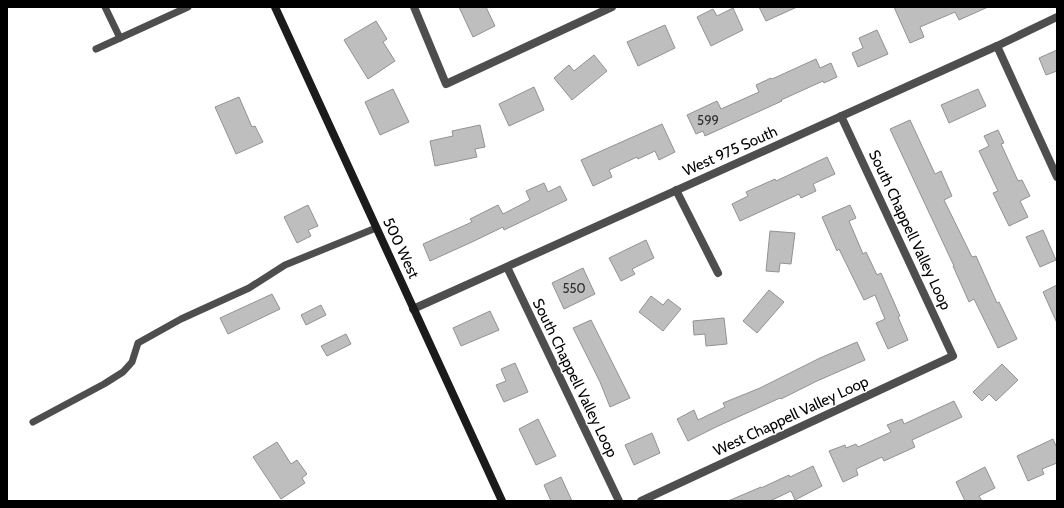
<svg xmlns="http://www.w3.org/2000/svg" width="1064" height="508" viewBox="0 0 1064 508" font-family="Cabin,sans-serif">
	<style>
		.building { fill: #bebebe; stroke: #929292 }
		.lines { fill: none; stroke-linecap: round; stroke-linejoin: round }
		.lane { stroke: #4e4e4e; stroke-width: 7 }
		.street { stroke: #4e4e4e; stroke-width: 8 }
		.secondary { stroke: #1b1b1b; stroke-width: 8 }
		.labels { text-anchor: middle; stroke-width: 3; stroke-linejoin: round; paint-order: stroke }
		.number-label { font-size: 13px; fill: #303030 }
		.street-label { font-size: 15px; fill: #000; stroke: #fff }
	</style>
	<rect width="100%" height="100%" fill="#fff"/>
	<g class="building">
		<path d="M459,7H486L495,26L473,37Z"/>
		<path d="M759,7H797L766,21Z"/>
		<path d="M894,7H988L959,20L955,12L920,27L924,37L910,43Z"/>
		<path d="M733,8L743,30L711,46L697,17L713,9L717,16Z"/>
		<path d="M376,21L387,39L383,42L395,61L368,79L344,40Z"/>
		<path d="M665,25L675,48L638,66L627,42Z"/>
		<path d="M877,30L888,54L858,67L852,53L863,48L859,38Z"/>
		<path d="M1057,50V71L1046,75L1039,58Z"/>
		<path d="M594,55L607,71L572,100L554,78L569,65L574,71Z"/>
		<path d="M816,59L820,68L831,63L837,77L824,83L823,81L781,100L782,101L705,136L703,131L696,134L687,115L717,101L721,109L759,92L756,85L771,78L772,79Z"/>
		<path d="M534,87L544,110L509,126L499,104Z"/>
		<path d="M393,89L409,122L380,135L365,102Z"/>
		<path d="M978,89L986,106L949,123L941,105Z"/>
		<path d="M239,97L252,127L255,126L263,142L236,154L215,107Z"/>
		<path d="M910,120L935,174L941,171L952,196L944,200L972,257L976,256L997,303L999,302L1017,339L998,348L974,299L969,302L953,266H954L890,129Z"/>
		<path d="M662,124L675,152L659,160L655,151L638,159L637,157L609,170L612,177L593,186L581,160Z"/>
		<path d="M480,125L485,147L475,149L477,157L435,166L430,141L453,136L452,131Z"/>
		<path d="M998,130L1004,143L1001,144L1018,181L1022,180L1030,196L1020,201L1028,217L1009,226L993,193L998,191L979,151L989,146L984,136Z"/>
		<path d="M827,157L835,174L813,184L816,191L801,198L799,194L740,221L732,204L748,196L746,192L775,179L776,181Z"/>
		<path d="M544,183L548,192L560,186L567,200L504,230L503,227L472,242L430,261L423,244L472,222L470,219L498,205L503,214L530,200L526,191Z"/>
		<path d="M308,205L318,226L308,230L311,236L297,243L284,217Z"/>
		<path d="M850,205L856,218L849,221L863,254L866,252L877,275L881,273L900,316L898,317L908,340L888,349L876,323L885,319L875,295L864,300L839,249L837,251L822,217Z"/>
		<path d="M1043,230L1056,260L1040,267L1026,237Z"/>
		<path d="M770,231L795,233L791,264L780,263L779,272L766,271Z"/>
		<path d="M646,240L654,258L632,269L635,274L621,281L609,258Z"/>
		<path d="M583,268L595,294L564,309L552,283Z"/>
		<path d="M1057,285V323L1043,292Z"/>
		<path d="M769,290L784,302L757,333L743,321Z"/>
		<path d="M272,294L280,309L228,334L220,318Z"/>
		<path d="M651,296L663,305L668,299L681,309L663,331L639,312Z"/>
		<path d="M321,305L326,315L306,325L301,315Z"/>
		<path d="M490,311L499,330L461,346L453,328Z"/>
		<path d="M724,318L727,344L706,346L705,334L694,335L693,321Z"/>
		<path d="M591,320L630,398L610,407L600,382L573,328Z"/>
		<path d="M346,334L351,344L327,356L321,346Z"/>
		<path d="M857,342L865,360L817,381L781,399L780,398L716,427L688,441L677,419L694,410L698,420L725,407L723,403L760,388L820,358Z"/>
		<path d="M515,363L528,392L504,402L496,385L506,381L501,369Z"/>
		<path d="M1002,364L1018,380L996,401L989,394L982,401L973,392Z"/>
		<path d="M954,401L962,417L912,440L915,447L884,461L882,457L856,469L858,475L843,482L829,451L845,445L846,448L856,444L858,447L891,432L887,425L902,419L904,424Z"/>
		<path d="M538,419L556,456L536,465L519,429Z"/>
		<path d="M652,433L660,453L634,465L625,445Z"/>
		<path d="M1053,439L1057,448V463L1042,469L1044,474L1028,481L1017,456Z"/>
		<path d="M277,442L291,464L297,460L307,474L302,478L305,483L281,499L253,457Z"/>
		<path d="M813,466L822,486L795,500L791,491L770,501H728L761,487V488L789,475L790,477Z"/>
		<path d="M985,467L995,488L979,496L982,501H965L956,482Z"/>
		<path d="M561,477L572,501H551L544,485Z"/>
	</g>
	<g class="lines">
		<g class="lane">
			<path d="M105,7L120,38"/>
			<path d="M96,49L188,7"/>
			<path d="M33,422L104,384L123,372L132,362L138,343L181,319L249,288L285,265L376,228"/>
		</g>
		<g class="street">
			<path d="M414,7L446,84L612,7"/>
			<path d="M997,46L1057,177"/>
			<path d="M676,190L718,273"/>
			<path d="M507,267L619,501"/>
			<path d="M413,309L997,46L1057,17"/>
			<path d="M641,501L953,356L841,116"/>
		</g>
		<path class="secondary" d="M275,7L502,501"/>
	</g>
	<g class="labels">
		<g class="number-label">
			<text x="708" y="125">599</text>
			<text x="574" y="293">550</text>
		</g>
		<g class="street-label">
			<text transform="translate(730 151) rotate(-24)" y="5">West 975 South</text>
			<text transform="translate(910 230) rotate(65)" y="5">South Chappell Valley Loop</text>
			<text transform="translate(401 248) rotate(65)" y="5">500 West</text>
			<text transform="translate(575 378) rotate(64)" y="5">South Chappell Valley Loop</text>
			<text transform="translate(791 416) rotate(-25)" y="5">West Chappell Valley Loop</text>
		</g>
	</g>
	<rect width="1064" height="508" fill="none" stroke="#000000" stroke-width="16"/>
</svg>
